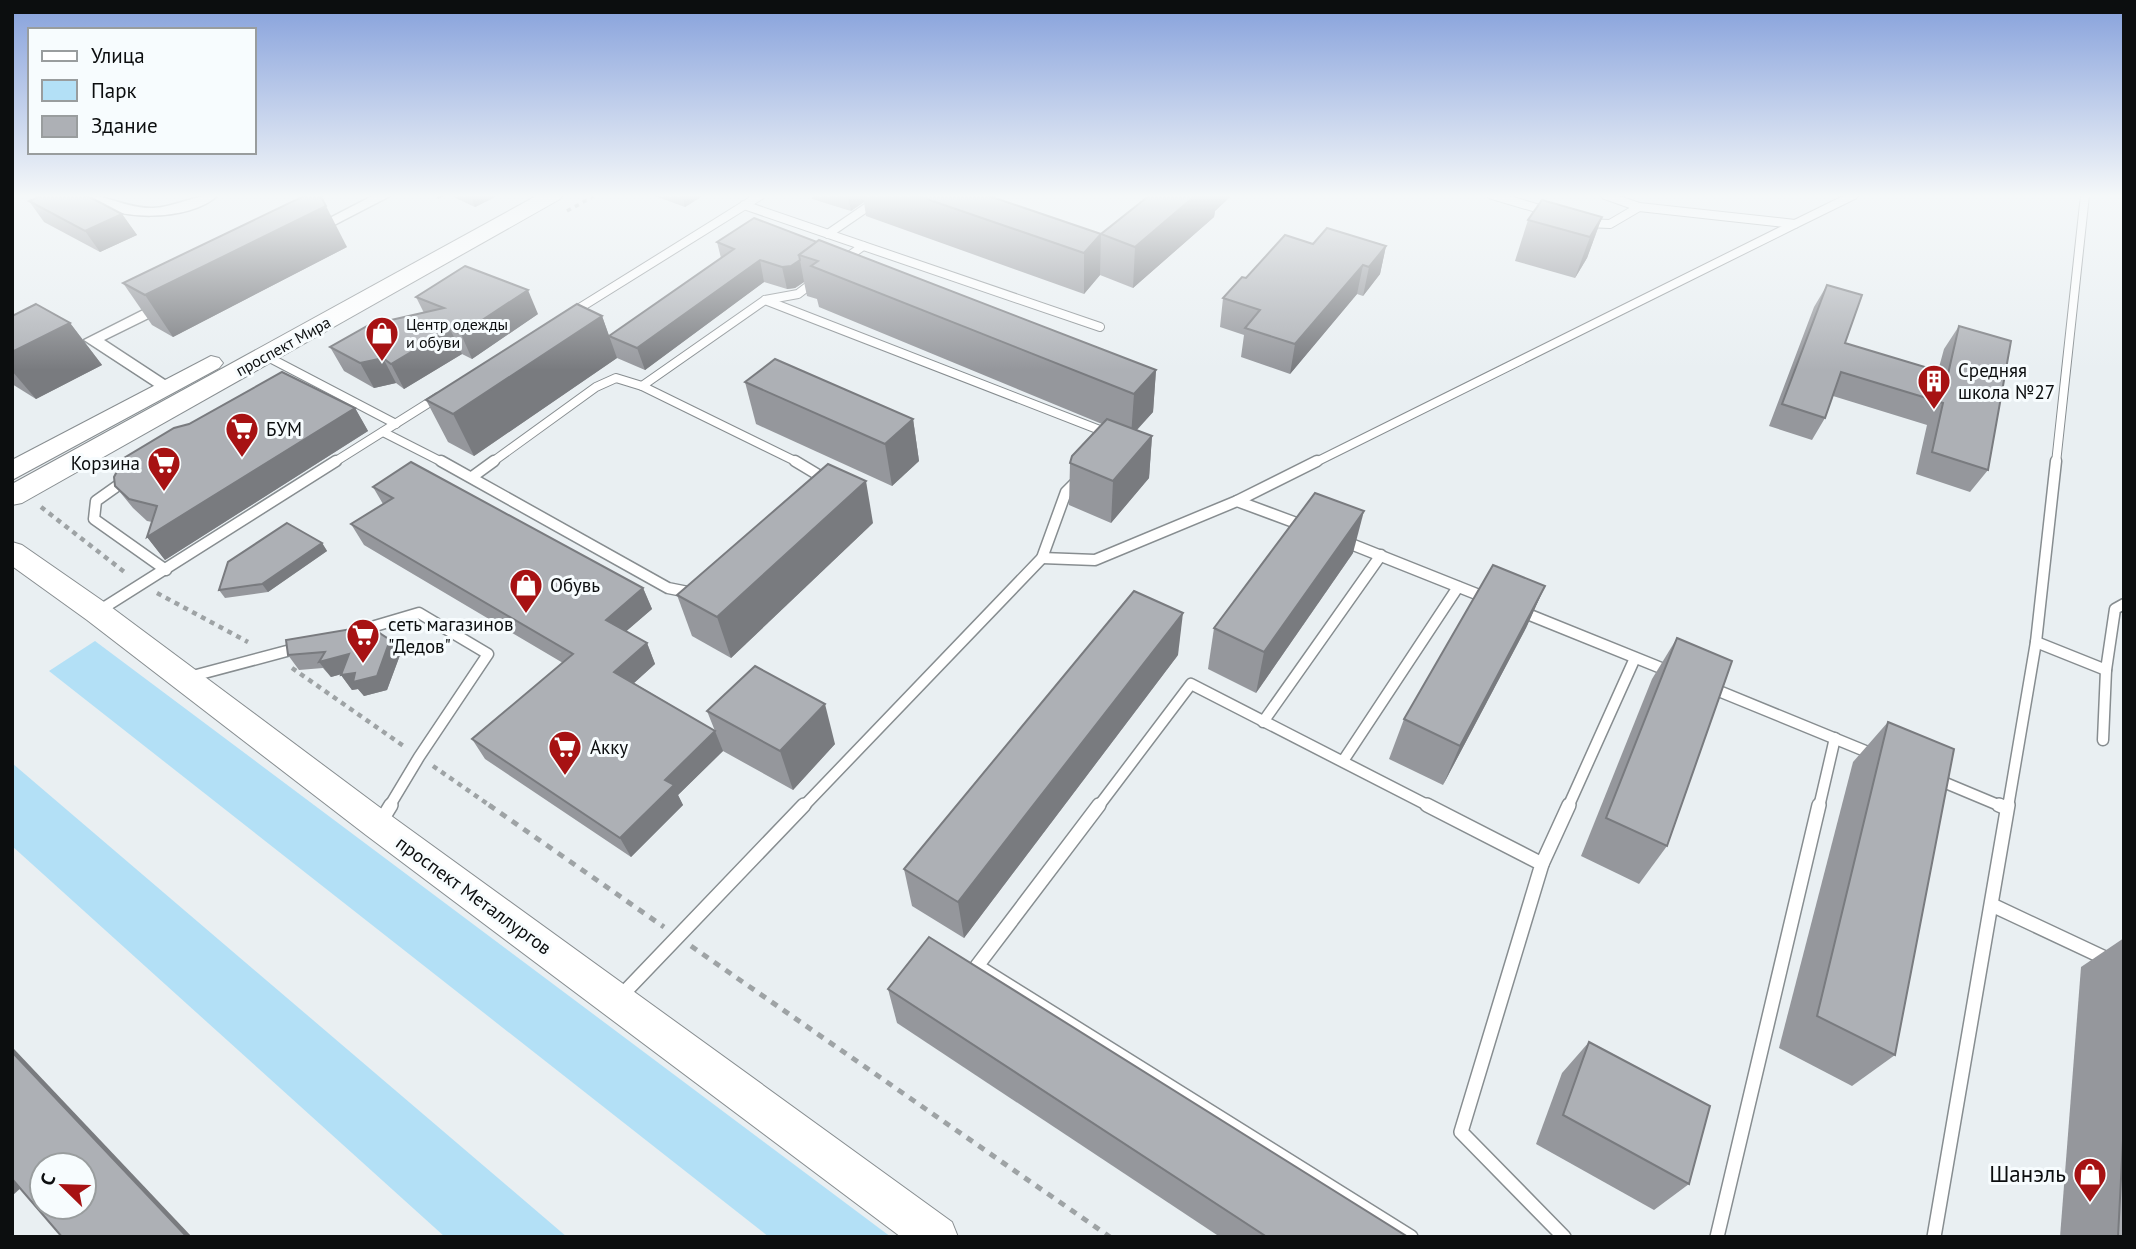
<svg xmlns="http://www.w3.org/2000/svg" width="2136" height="1249" viewBox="0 0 2136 1249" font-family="'PT Sans',sans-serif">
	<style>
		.green { fill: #b3e0f6 }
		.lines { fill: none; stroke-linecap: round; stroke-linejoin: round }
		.service-far2-casing { stroke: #878d90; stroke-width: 10 }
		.service-far1-casing { stroke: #878d90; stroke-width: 13 }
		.service-casing { stroke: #878d90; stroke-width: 16 }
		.minor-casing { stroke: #878d90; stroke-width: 3 }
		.secondary-casing { stroke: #878d90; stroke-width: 2 }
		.path-far2 { stroke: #9ea3a5; stroke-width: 3.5; stroke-dasharray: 4.5 4.5; stroke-linecap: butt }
		.path-far1 { stroke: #9ea3a5; stroke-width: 4.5; stroke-dasharray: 5 5; stroke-linecap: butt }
		.path { stroke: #9ea3a5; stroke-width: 5; stroke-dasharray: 7 7; stroke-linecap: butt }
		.service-far2 { stroke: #fff; stroke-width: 8 }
		.service-far1 { stroke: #fff; stroke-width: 10 }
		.service { stroke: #fff; stroke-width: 13 }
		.minor { fill: #fff; fill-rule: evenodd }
		.secondary { fill: #fff; fill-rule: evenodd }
		.wall { fill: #95979c }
		.shaded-wall { fill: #797b7f }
		.building { fill: #adb0b5; stroke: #797b7f; stroke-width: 2; fill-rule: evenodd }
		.labels { text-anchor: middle; stroke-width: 6; stroke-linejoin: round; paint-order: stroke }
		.far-poi-label { font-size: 16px; fill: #0c0e0f; stroke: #f7fcfe; text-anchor: start }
		.far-street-label { font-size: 16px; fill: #0c0e0f; stroke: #f7fcfe }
		.poi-label { font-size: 19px; fill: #0c0e0f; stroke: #f7fcfe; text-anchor: start }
		.street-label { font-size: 19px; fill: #0c0e0f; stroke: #f7fcfe }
		.near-poi-label { font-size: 23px; fill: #0c0e0f; stroke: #f7fcfe; text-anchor: end }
	</style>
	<rect width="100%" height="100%" fill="#e9eff2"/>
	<g class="green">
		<path d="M95,641L891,1237H769L49,671Z"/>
		<path d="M12,763L567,1237H445L12,846Z"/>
	</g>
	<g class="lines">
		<defs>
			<g id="service-far2">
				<path d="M1492,195L1550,212"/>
				<path d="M1605,195L1639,207L1795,224L1854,195"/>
				<path d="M744,205L1100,327"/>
				<path d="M1586,223L1610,224L1639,207"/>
				<path d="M828,234L885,195"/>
				<path d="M842,261L863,246"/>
				<path d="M765,300L1110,434"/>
				<path d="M570,314L761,195"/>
				<path d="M266,356L396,424"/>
				<path d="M383,432L444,463"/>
				<path d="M333,463L438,397"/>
				<path d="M491,463L596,387L616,378L642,386"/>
				<path d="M799,463L642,386L765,300L798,294L815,281"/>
				<path d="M1314,463L1795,224"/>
				<path d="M2056,463L2085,195"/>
			</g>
			<g id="service-far1">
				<path d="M441,461L668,588L693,593"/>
				<path d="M795,461L825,479L823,482"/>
				<path d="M472,477L494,461"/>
				<path d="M127,479L96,501L94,519L166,570"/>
				<path d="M1237,501L1307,527"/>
				<path d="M1341,540L1489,599"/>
				<path d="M1042,558L1095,560L1237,501L1317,461"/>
				<path d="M1520,611L1671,672"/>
				<path d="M97,612L336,461"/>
				<path d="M358,631L419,613L488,654L419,757L389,807"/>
				<path d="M2036,642L2106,670"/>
				<path d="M189,677L298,648"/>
				<path d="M1709,687L1875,755"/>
				<path d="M1263,722L1381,555"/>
				<path d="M2103,740L2106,670L2115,609L2124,604"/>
				<path d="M1343,761L1458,587"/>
				<path d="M1936,779L2003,807"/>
				<path d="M803,807L1042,558L1066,492L1078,480"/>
				<path d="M1098,807L1191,684L1431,807"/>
				<path d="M1568,807L1635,658"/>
				<path d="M1819,807L1835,738"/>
				<path d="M2008,807L2036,642L2056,461"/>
			</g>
			<g id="service">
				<path d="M1099,805L977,966L1411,1237"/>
				<path d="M1427,805L1542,864L1461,1132L1564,1237"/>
				<path d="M1999,805L2006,808"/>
				<path d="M380,823L391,805"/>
				<path d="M1542,864L1569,805"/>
				<path d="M1992,905L2124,967"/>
				<path d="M621,996L804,805"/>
				<path d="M1717,1237L1819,805"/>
				<path d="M1934,1237L2008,805"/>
			</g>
			<g id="minor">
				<path d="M83,195C108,195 128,209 153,208C176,207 195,194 218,195C191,222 109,223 83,195Z"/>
				<path d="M374,195H392L313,236L308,237L301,233Z"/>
				<path d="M169,297L177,302L175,305L104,340L171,384L174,388L165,393L84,340Z"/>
			</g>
			<g id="secondary">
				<path d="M538,195H563L560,199L22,503L12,505V484Z"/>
				<path d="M211,356L219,358L223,363L219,368L12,480V460Z"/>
				<path d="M12,542L22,545L107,604L390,815L952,1222L958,1237H901L366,835L87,620L12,566Z"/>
			</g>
		</defs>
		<use href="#service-far2" class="service-far2-casing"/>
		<use href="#service-far1" class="service-far1-casing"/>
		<use href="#service" class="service-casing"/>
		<use href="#minor" class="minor-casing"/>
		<use href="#secondary" class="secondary-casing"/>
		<path class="path-far2" d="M567,211L596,195"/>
		<g class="path-far1">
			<path d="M41,507L127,574"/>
			<path d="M157,593L248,642"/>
			<path d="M292,668L405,747"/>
			<path d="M433,766L492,807"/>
		</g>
		<g class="path">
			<path d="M489,805L664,927"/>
			<path d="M691,946L1110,1237"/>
		</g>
		<use href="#service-far2" class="service-far2"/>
		<use href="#service-far1" class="service-far1"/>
		<use href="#service" class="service"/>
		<use href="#minor" class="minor"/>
		<use href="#secondary" class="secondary"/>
	</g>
	<g class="wall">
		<path d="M449,195H499L475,207Z"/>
		<path d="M652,195H704L685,207Z"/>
		<path d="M812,195H986L1101,234L1150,195H1232L1215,211L1214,217L1133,288L1100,275L1084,294L866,216L864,202L851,211L812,199Z"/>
		<path d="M29,201L122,214L137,235L100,252L44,222Z"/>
		<path d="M1602,217L1587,258L1575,278L1515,261L1528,220Z"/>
		<path d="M754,218L1156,370L1153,412L1137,430L1152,436L1149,478L1111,523L1069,505L1070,463L1102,424L819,307L817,299L807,296L804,282L795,288L787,289L764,282L645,370L617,358L474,456L448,442L426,400L602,316L609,336L721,258L717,242Z"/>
		<path d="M1313,244L1386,246L1380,274L1363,296L1357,294L1290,374L1241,357L1244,335L1220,327L1223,298L1246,278Z"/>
		<path d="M347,247L173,337L152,325L123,283Z"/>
		<path d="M1827,285L1845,343L1938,371L1944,349L1959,326L1988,470L1970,492L1916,474L1927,425L1833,396L1825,418L1812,440L1769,426L1814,307Z"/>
		<path d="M416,297L538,314L472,359L462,354L404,389L396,383L374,388L344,371L330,347L424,313Z"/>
		<path d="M12,316L70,323L102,365L36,399L12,384Z"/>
		<path d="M745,382L913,419L919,461L892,486L756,424Z"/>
		<path d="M355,408L368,431L165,560L147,537L152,522L147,521L133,508L115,486Z"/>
		<path d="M373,487L643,588L652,609L626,631L647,643L655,664L634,683L715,731L707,711L835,744L793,790L723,751L678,795L683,805L631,857L485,759L472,739L563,663L364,545L351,524L383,504Z"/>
		<path d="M873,523L731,658L692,636L677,595Z"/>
		<path d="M322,543L327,551L268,592L225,598L219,590Z"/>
		<path d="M1353,553L1256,693L1208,669L1214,628Z"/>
		<path d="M1545,586L1526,628L1443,785L1389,759L1404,719Z"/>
		<path d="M1677,638L1667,846L1639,884L1581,856L1652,679Z"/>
		<path d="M286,640L400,655L387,690L364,696L358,689L352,690L341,675L342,674L331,677L323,668L299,670L288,655Z"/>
		<path d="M1178,655L964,938L912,906L904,869Z"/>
		<path d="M1888,722L1895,1055L1852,1086L1779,1048L1853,762Z"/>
		<path d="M2124,938V1237H2060L2081,967Z"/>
		<path d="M888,989L1408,1237H1220L897,1023Z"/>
		<path d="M1589,1042L1689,1184L1654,1210L1536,1144L1562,1073Z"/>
	</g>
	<g class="shaded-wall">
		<path d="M436,195H446L438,199Z"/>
		<path d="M470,195H499L475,207Z"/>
		<path d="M682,195H704L685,207Z"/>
		<path d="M848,195H863L864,202L851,211Z"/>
		<path d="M1196,195H1232L1215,211L1214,217L1133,288L1135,247Z"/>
		<path d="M326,206L347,247L173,337L145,295Z"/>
		<path d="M122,214L137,235L100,252L85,231Z"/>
		<path d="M1602,217L1587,258L1575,278L1590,237Z"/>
		<path d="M1101,234L1100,275L1084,294V253Z"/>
		<path d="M1386,246L1380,274L1363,296L1369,267Z"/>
		<path d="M760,260L764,282L645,370L637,348Z"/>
		<path d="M800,260L804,282L795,288L787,289L782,267Z"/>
		<path d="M1363,265L1357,294L1290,374L1295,344Z"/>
		<path d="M528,290L538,314L472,359L461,334Z"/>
		<path d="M602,316L617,358L474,456L453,414Z"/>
		<path d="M70,323L102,365L36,399L12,371V352Z"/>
		<path d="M450,329L462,354L404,389L391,364Z"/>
		<path d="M383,358L396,383L374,388L360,363Z"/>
		<path d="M1156,370L1153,412L1131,436L1134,394Z"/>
		<path d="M355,408L368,431L165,560L147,537Z"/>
		<path d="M913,419L919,461L892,486L885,444Z"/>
		<path d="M1152,436L1149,478L1111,523L1113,481Z"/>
		<path d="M866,481L873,523L731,658L717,617Z"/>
		<path d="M1364,511L1353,553L1256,693L1264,652Z"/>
		<path d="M322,543L327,551L268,592L262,584Z"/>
		<path d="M1545,586L1526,628L1443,785L1460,746Z"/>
		<path d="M643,588L652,609L615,641L606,620Z"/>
		<path d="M1183,613L1178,655L964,938L958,902Z"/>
		<path d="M390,640L400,655L387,690L364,696L358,689L352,690L341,675Z"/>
		<path d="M647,643L655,664L624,692L614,672Z"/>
		<path d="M349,654L359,669L331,677L319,662Z"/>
		<path d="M825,704L835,744L793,790L780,751Z"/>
		<path d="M715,731L723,751L678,795L683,805L631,857L620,838L665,780Z"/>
		<path d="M12,1048L14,1049L192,1237H187L12,1052Z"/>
		<path d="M13,1180L24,1185L12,1196V1181Z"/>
	</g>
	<g class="building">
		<path d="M43,195H86L122,214L85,231L29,201Z"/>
		<path d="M306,195H320L326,206L145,295L123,283Z"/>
		<path d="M915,195H986L1101,234L1084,253Z"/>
		<path d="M1150,195H1196L1135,247L1101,234Z"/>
		<path d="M1542,200L1602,217L1590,237L1528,220Z"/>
		<path d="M754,218L817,242L799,255L800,260L791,266L782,267L760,260L637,348L609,336L734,249L717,242Z"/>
		<path d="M1327,228L1386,246L1369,267L1363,265L1295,344L1245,328L1260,310L1223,298L1242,277L1246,278L1285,235L1313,244Z"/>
		<path d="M819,240L1156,370L1134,394L811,266L818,261L799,255Z"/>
		<path d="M465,266L528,290L461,334L450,329L391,364L383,358L360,363L330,347L369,325L444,308L416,297Z"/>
		<path d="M1827,285L1862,295L1845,343L1948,374L1959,326L2011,341L1988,470L1932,452L1943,403L1841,372L1825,418L1782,404Z"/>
		<path d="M36,304L70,323L12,352V316Z"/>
		<path d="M577,304L602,316L453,414L426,400Z"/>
		<path d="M775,359L913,419L885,444L745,382Z"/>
		<path d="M282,372L355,408L147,537L157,506L129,499L115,486L114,477L124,458L174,428L189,424Z"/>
		<path d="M1107,419L1152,436L1113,481L1070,463L1072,456Z"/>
		<path d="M411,462L643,588L606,620L647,643L614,672L715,731L665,780L674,785L620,838L472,739L573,654L351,524L393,498L373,487Z"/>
		<path d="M828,464L866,481L717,617L677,595Z"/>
		<path d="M1315,493L1364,511L1264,652L1214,628Z"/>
		<path d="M287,523L322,543L262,584L219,590L228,562Z"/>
		<path d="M1493,565L1545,586L1460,746L1404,719Z"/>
		<path d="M1134,591L1183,613L958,902L904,869Z"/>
		<path d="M369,626L390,640L377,676L353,682L355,673L341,675L349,654L319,662L325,652L288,655L286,640Z"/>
		<path d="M1677,638L1732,661L1667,846L1606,818Z"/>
		<path d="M755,666L825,704L780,751L707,711Z"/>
		<path d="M1888,722L1954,749L1895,1055L1817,1016Z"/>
		<path d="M929,937L1408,1237H1267L888,989Z"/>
		<path d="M1589,1042L1710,1106L1689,1184L1563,1115Z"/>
		<path d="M12,1052L187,1237H62L13,1180L12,1181ZM42,1165H84V1207H42Z"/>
		<path d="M2124,1121V1237H2118Z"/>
	</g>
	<linearGradient id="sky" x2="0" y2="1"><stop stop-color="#85a0db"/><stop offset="0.53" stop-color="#f5f8f9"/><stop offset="1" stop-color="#f5f8f9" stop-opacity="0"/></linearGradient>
	<rect width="2136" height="370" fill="url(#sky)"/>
	<defs>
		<symbol id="shop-pin" viewBox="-11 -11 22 30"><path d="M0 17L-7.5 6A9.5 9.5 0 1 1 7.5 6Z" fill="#a71213" stroke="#f7fcfe"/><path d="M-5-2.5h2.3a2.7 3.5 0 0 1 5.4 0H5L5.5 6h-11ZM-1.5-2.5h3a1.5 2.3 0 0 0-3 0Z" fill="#fff"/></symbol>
		<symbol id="building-pin" viewBox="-11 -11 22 30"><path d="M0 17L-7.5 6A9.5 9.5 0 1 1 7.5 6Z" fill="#a71213" stroke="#f7fcfe"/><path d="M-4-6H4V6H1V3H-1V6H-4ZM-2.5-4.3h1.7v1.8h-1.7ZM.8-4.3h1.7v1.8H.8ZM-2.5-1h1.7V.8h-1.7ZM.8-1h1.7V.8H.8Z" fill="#fff"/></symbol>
		<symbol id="supermarket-pin" viewBox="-11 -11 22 30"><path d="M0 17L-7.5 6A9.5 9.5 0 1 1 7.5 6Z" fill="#a71213" stroke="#f7fcfe"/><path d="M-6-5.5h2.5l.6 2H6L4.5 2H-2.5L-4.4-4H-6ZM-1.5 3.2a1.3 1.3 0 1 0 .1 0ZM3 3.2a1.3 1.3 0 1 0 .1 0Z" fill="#fff"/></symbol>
	</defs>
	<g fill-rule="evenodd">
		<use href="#shop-pin" x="363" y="314" width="38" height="52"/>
		<use href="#building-pin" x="1915" y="362" width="38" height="52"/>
		<use href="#supermarket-pin" x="223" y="410" width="38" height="52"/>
		<use href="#supermarket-pin" x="145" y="444" width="38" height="52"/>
		<use href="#shop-pin" x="507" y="566" width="38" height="52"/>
		<use href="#supermarket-pin" x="344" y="616" width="38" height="52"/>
		<use href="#supermarket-pin" x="546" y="728" width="38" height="52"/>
		<use href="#shop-pin" x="2071" y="1155" width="38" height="52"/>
	</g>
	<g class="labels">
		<g class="far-poi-label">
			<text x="406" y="330">Центр одежды<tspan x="406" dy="18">и обуви</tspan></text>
		</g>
		<g class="far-street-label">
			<text transform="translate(283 346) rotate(-29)" y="6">проспект Мира</text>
		</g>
		<g class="poi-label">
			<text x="1958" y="377">Средняя<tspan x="1958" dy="22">школа №27</tspan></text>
			<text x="266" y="436">БУМ</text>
			<text x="140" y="470" text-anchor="end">Корзина</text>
			<text x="550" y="592">Обувь</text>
			<text x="388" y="631">сеть магазинов<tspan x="388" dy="22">"Дедов"</tspan></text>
			<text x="590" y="754">Акку</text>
		</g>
		<g class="street-label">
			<text transform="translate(474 895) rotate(36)" y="7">проспект Металлургов</text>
		</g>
		<g class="near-poi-label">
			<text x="2066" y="1182">Шанэль</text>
		</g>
	</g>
	<rect width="2136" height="1249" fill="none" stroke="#0c0e0f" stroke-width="28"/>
	<rect x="28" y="28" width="228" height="126" fill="#f7fcfe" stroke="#999d9e" stroke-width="2"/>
	<rect x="42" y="51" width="35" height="10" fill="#ffffff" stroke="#999d9e" stroke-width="2"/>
	<text x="91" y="63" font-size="21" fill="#0c0e0f">Улица</text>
	<rect x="42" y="80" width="35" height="21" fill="#b3e0f6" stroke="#999d9e" stroke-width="2"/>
	<text x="91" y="98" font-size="21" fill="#0c0e0f">Парк</text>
	<rect x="42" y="116" width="35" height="21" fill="#adb0b5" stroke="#999d9e" stroke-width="2"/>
	<text x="91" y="133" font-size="21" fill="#0c0e0f">Здание</text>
	<g transform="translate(63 1186) rotate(293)"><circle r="33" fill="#f7fcfe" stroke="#999d9e" stroke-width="2"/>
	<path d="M0-5L12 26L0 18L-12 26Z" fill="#a71213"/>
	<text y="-10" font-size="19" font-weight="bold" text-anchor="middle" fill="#0c0e0f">С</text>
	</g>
</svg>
